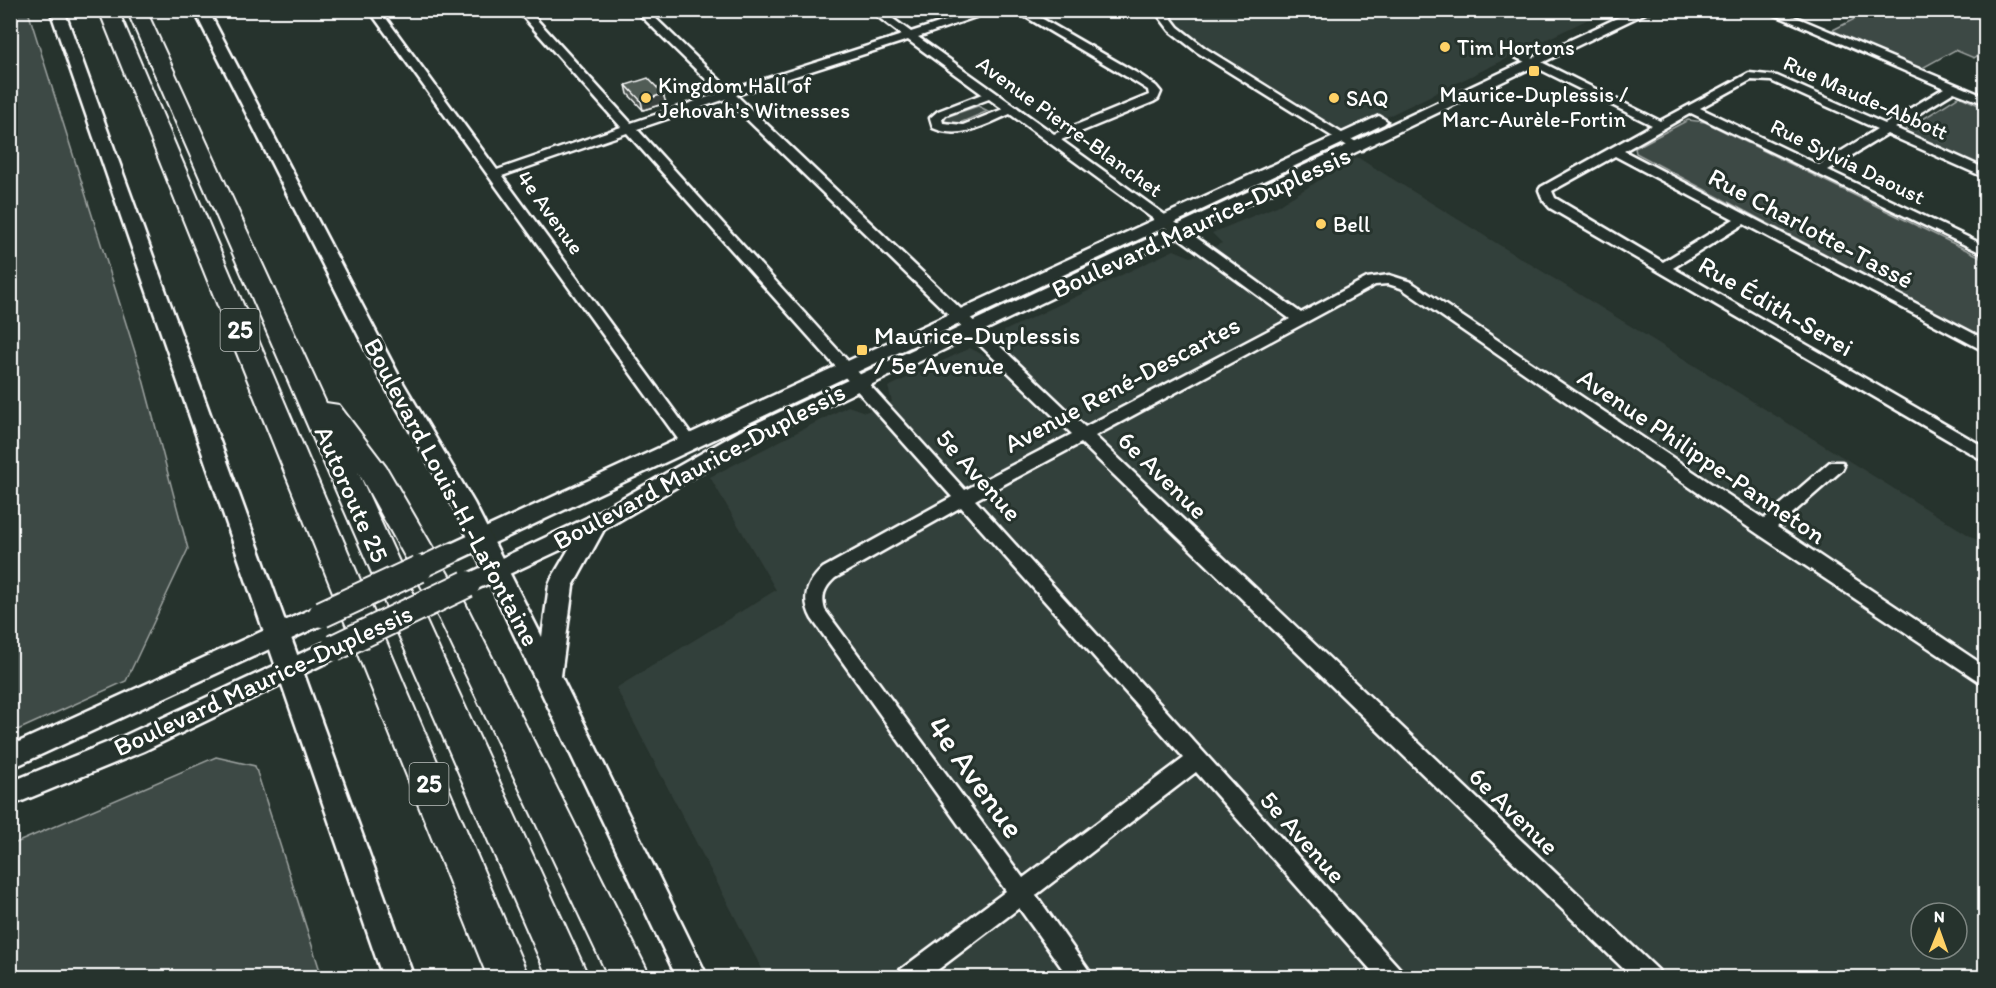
<svg xmlns="http://www.w3.org/2000/svg" width="1996" height="988" viewBox="0 0 1996 988" font-family="Itim,sans-serif">
	<style>
		.built { fill: #333f3a; fill-rule: evenodd }
		.green { fill: #3e4944; stroke: #9ea4a2; stroke-width: 1.5 }
		.lines { fill: none; stroke-linecap: round; stroke-linejoin: round }
		.minor-casing { stroke: #fff; stroke-width: 5 }
		.tertiary-casing { stroke: #fff; stroke-width: 5 }
		.secondary-casing { stroke: #fff; stroke-width: 5 }
		.motorway-casing { stroke: #fff; stroke-width: 4 }
		.minor { fill: #26332d; fill-rule: evenodd }
		.tertiary { fill: #26332d; fill-rule: evenodd }
		.secondary { fill: #26332d; fill-rule: evenodd }
		.motorway { fill: #26332d; fill-rule: evenodd }
		.tertiary-bridge-far1-casing { stroke: #fff; stroke-width: 24; stroke-linecap: butt }
		.tertiary-bridge-casing { stroke: #fff; stroke-width: 30; stroke-linecap: butt }
		.tertiary-bridge-far1 { stroke: #26332d; stroke-width: 20 }
		.tertiary-bridge { stroke: #26332d; stroke-width: 26 }
		.wall { fill: #464f4b; stroke: #fff; stroke-width: 1.5 }
		.shaded-wall { fill: #39403d; stroke: #fff; stroke-width: 1.5 }
		.building { fill: #515c57; stroke: #fff; stroke-width: 1.5 }
		.poi-dot { fill: #ffd166; stroke: #26332d; stroke-width: 2 }
		.labels { text-anchor: middle; stroke-width: 6; stroke-linejoin: round; paint-order: stroke }
		.far-poi-label { font-size: 22px; fill: #fff; stroke: #26332d; text-anchor: start }
		.far-street-label { font-size: 22px; fill: #fff; stroke: #26332d }
		.shield { fill: #26332d; stroke: #bec2c0; stroke-width: 1.5 }
		.shield-label { font-size: 24px; font-weight: bold; fill: #fff }
		.street-label { font-size: 26px; fill: #fff; stroke: #26332d }
		.poi-label { font-size: 26px; fill: #fff; stroke: #26332d; text-anchor: start }
		.near-street-label { font-size: 32px; fill: #fff; stroke: #26332d }
	</style>
	<rect width="100%" height="100%" fill="#26332d"/>
	<filter id="ink" filterUnits="userSpaceOnUse"><feTurbulence type="fractalNoise" baseFrequency=".0167" numOctaves="2"/><feDisplacementMap in="SourceGraphic" scale="12" xChannelSelector="R" yChannelSelector="G"/><feConvolveMatrix kernelMatrix="1 2 1 2 8 2 1 2 1" color-interpolation-filters="sRGB"/></filter>
	<g filter="url(#ink)">
		<g class="built">
			<path d="M1159,11H1605L1343,138L1201,50Z"/>
			<path d="M1357,157L1985,545V977H766L616,688L776,590L710,477L848,406L865,412L892,402L888,387L970,348L987,357L1010,346L1004,331L1174,250L1191,257L1222,243L1212,233L1279,205ZM1921,913H1957V949H1921Z"/>
		</g>
		<g class="green">
			<path d="M10,11H28L140,368L188,549L126,681L11,733Z"/>
			<path d="M1870,11H1985V51L1974,58L1955,50L1917,71L1827,33Z"/>
			<path d="M1959,96L1985,108V170L1901,133Z"/>
			<path d="M978,106L988,111L955,125L944,123L946,117Z"/>
			<path d="M1688,120L1705,122L1985,259V339L1636,153L1635,148Z"/>
			<path d="M216,757L255,766L322,977H11V845Z"/>
		</g>
		<g class="lines">
			<defs>
				<g id="minor">
					<path d="M369,10H380L497,170L621,127L517,10H528L631,123L720,93L635,10H647L730,90L902,35L869,10H881L911,32L979,10H996L918,37L1054,134L1149,95L1148,90L1132,80L1014,10H1027L1140,75L1156,86L1161,92L1158,99L1153,102L1061,140L1301,313L1367,278L1389,275L1411,282L1764,519L1830,462H1842L1844,466L1842,470L1777,527L1986,667V686L1758,534L1401,288L1388,284L1375,285L1095,436L1658,970L1661,978H1633L1081,443L975,500L1401,970L1404,978H1378L1196,772L1036,895L1094,978H1069L1019,908L927,978H897L900,970L1006,891L812,619C801,599 806,583 823,568L952,497L627,133L502,176L697,442L695,446H683ZM908,40L982,94L938,111L930,118L933,128C960,140 985,125 1010,114L1290,319L1085,427L736,95ZM726,99L1072,434L965,490L637,129ZM989,99L1003,109L963,125L943,123L942,119L946,115ZM961,507L1184,758L1023,878L825,610C821,596 824,588 835,578Z"/>
					<path d="M1154,10H1165L1178,27L1205,48L1364,147L1362,150H1354L1197,52L1170,31Z"/>
					<path d="M1764,10H1779L1986,97V104L1954,92L1895,128L1986,169V178L1887,134L1828,170L1986,246V255L1691,113L1624,151L1986,340V352L1744,224L1673,268L1986,448V462L1550,208L1543,200L1539,190L1541,187L1652,125L1515,57V53H1523L1660,121L1749,73L1777,76L1885,124L1944,88ZM1751,80L1771,81L1877,129L1819,165L1700,108ZM1615,156L1734,219L1663,262L1555,198L1552,191Z"/>
				</g>
				<g id="tertiary">
					<path d="M1634,10H1652L760,438L603,530L475,590L467,593L459,590L456,584L459,578L587,518L746,428Z"/>
					<path d="M1379,116L1387,121L1384,124L460,559L452,562L444,559L441,553L444,547Z"/>
					<path d="M322,604L330,607L333,614L330,621L10,769V746Z"/>
					<path d="M334,638L342,641L346,648L342,655L144,751L10,806V782L126,735Z"/>
				</g>
				<g id="secondary">
					<path d="M50,10H64L414,978H383Z"/>
					<path d="M194,10H208L399,376L474,503L542,637L549,585L552,578L587,518L595,515L603,518L607,524L573,586L561,676L708,978H677L453,506L379,376Z"/>
				</g>
				<g id="motorway">
					<path d="M99,10H118L529,978H488Z"/>
					<path d="M127,10H146L326,403L339,405L386,467L465,603L651,978H609L440,620L358,472L589,978H548Z"/>
				</g>
			</defs>
			<use href="#minor" class="minor-casing"/>
			<use href="#tertiary" class="tertiary-casing"/>
			<use href="#secondary" class="secondary-casing"/>
			<use href="#motorway" class="motorway-casing"/>
			<use href="#minor" class="minor"/>
			<use href="#tertiary" class="tertiary"/>
			<use href="#secondary" class="secondary"/>
			<use href="#motorway" class="motorway"/>
			<defs>
				<path id="tertiary-bridge-far1" d="M416,570L452,553"/>
				<g id="tertiary-bridge">
					<path d="M322,614L419,569"/>
					<path d="M334,648L467,584"/>
				</g>
			</defs>
			<use href="#tertiary-bridge-far1" class="tertiary-bridge-far1-casing"/>
			<use href="#tertiary-bridge" class="tertiary-bridge-casing"/>
			<use href="#tertiary-bridge-far1" class="tertiary-bridge-far1"/>
			<use href="#tertiary-bridge" class="tertiary-bridge"/>
		</g>
		<path class="wall" d="M626,85L666,103L643,110L628,94Z"/>
		<path class="shaded-wall" d="M663,94L666,103L643,110L641,101Z"/>
		<path class="building" d="M648,78L663,94L641,101L626,85Z"/>
	</g>
	<g class="poi-dot">
		<circle cx="1445" cy="47" r="6"/>
		<rect x="1528" y="65" width="12" height="12" rx="3"/>
		<circle cx="646" cy="98" r="6"/>
		<circle cx="1334" cy="98" r="6"/>
		<circle cx="1321" cy="224" r="6"/>
		<rect x="856" y="344" width="12" height="12" rx="3"/>
	</g>
	<g class="labels">
		<g class="far-poi-label">
			<text x="1457" y="55">Tim Hortons</text>
			<text x="658" y="93">Kingdom Hall of<tspan x="658" dy="25">Jehovah's Witnesses</tspan></text>
			<text x="1534" y="102" text-anchor="middle">Maurice-Duplessis /<tspan x="1534" dy="25">Marc-Aurèle-Fortin</tspan></text>
			<text x="1346" y="106">SAQ</text>
			<text x="1333" y="232">Bell</text>
		</g>
		<g class="far-street-label">
			<text transform="translate(1866 97) rotate(24)" y="8">Rue Maude-Abbott</text>
			<text transform="translate(1070 126) rotate(36)" y="8">Avenue Pierre-Blanchet</text>
			<text transform="translate(1848 161) rotate(26)" y="8">Rue Sylvia Daoust</text>
			<text transform="translate(551 212) rotate(54)" y="8">4e Avenue</text>
		</g>
		<g class="shield">
			<rect x="220.5" y="309" width="39" height="42" rx="4.5"/>
			<rect x="409.5" y="763" width="39" height="42" rx="4.5"/>
		</g>
		<g class="shield-label">
			<text x="240" y="338">25</text>
			<text x="429" y="792">25</text>
		</g>
		<g class="street-label">
			<text transform="translate(1201 222) rotate(-25)" y="9">Boulevard Maurice-Duplessis</text>
			<text transform="translate(1811 228) rotate(28)" y="9">Rue Charlotte-Tassé</text>
			<text transform="translate(1776 306) rotate(30)" y="9">Rue Édith-Serei</text>
			<text transform="translate(1122 384) rotate(-28)" y="9">Avenue René-Descartes</text>
			<text transform="translate(1702 456) rotate(34)" y="9">Avenue Philippe-Panneton</text>
			<text transform="translate(699 466) rotate(-28)" y="9">Boulevard Maurice-Duplessis</text>
			<text transform="translate(979 475) rotate(48)" y="9">5e Avenue</text>
			<text transform="translate(1163 475) rotate(44)" y="9">6e Avenue</text>
			<text transform="translate(452 492) rotate(62)" y="9">Boulevard Louis-H.-Lafontaine</text>
			<text transform="translate(352 494) rotate(66)" y="9">Autoroute 25</text>
			<text transform="translate(263 680) rotate(-25)" y="9">Boulevard Maurice-Duplessis</text>
			<text transform="translate(1514 811) rotate(44)" y="9">6e Avenue</text>
			<text transform="translate(1303 837) rotate(48)" y="9">5e Avenue</text>
		</g>
		<g class="poi-label">
			<text x="874" y="344">Maurice-Duplessis<tspan x="874" dy="30">/ 5e Avenue</tspan></text>
		</g>
		<g class="near-street-label">
			<text transform="translate(976 777) rotate(54)" y="11">4e Avenue</text>
		</g>
	</g>
	<rect width="1996" height="988" fill="none" stroke="#26332d" stroke-width="36"/>
	<rect x="18" y="18" width="1960" height="952" fill="none" stroke="#fff" stroke-width="2" filter="url(#ink)"/>
	<g transform="translate(1939 931) rotate(1)"><circle r="28" fill="#26332d" stroke="#7d8581" stroke-width="1.5"/>
	<path d="M0-4.5L10 22L0 15L-10 22Z" fill="#ffd166"/>
	<text y="-9" font-size="16" font-weight="bold" text-anchor="middle" fill="#ffffff">N</text>
	</g>
</svg>
